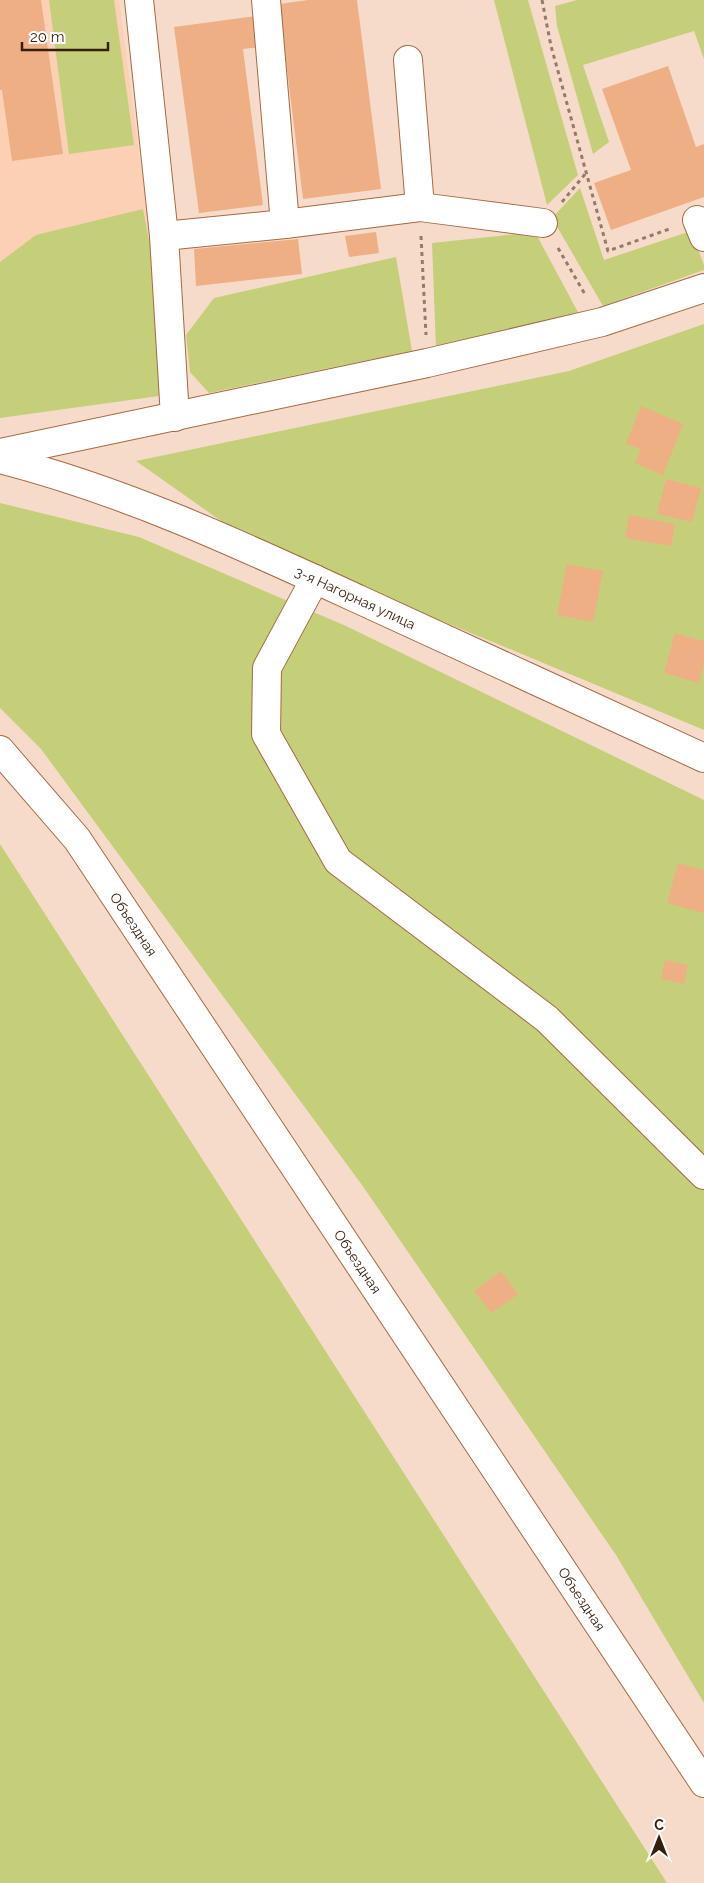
<svg xmlns="http://www.w3.org/2000/svg" width="704" height="1883" viewBox="0 0 704 1883" font-family="Raleway,sans-serif">
	<style>
		.built { fill: #fbd0b4 }
		.green { fill: #c5cf7a }
		.building { fill: #eeaf85 }
		.lines { fill: none; stroke-linecap: round; stroke-linejoin: round }
		.minor-casing { stroke: #a46a42; stroke-width: 30 }
		.path { stroke: #937a69; stroke-width: 3; stroke-dasharray: 4 4; stroke-linecap: butt }
		.minor { stroke: #fff; stroke-width: 28 }
		.labels { text-anchor: middle; stroke-width: 4; stroke-linejoin: round; paint-order: stroke }
		.street-label { font-size: 14px; fill: #361e0d; stroke: #fff }
	</style>
	<rect width="100%" height="100%" fill="#f6dbcb"/>
	<path class="built" d="M0,0H119L156,282L0,304Z"/>
	<g class="green">
		<path d="M49,0H114L134,145L69,154Z"/>
		<path d="M494,0H528L578,175L547,205Z"/>
		<path d="M577,0H704V59L694,31L583,65L609,142L593,154L557,26L555,6Z"/>
		<path d="M580,188L604,260L691,231L704,265V270L603,306L552,218Z"/>
		<path d="M143,209L156,278L159,396L0,418V262L36,235Z"/>
		<path d="M535,232L579,314L436,348L432,243Z"/>
		<path d="M396,257L412,351L209,393L190,372L186,335L214,298Z"/>
		<path d="M704,324V730L248,540L136,461L569,371Z"/>
		<path d="M0,503L139,537L346,626L704,800V1703L616,1555L362,1185L41,749L0,708Z"/>
		<path d="M0,844L667,1883H0Z"/>
	</g>
	<g class="building">
		<path d="M0,0H41L63,154L12,161L2,90H0Z"/>
		<path d="M308,0H357L381,189L303,199L279,4Z"/>
		<path d="M256,16L260,47L243,49L263,205L199,213L174,27Z"/>
		<path d="M668,66L696,147L704,144V197L611,230L594,183L631,170L602,89Z"/>
		<path d="M376,232L379,253L349,257L345,236Z"/>
		<path d="M298,239L302,274L196,286L194,249Z"/>
		<path d="M641,406L683,424L663,475L635,463L641,449L626,444Z"/>
		<path d="M666,479L701,488L692,522L657,514Z"/>
		<path d="M629,515L675,524L671,546L625,538Z"/>
		<path d="M567,564L603,571L593,622L557,615Z"/>
		<path d="M675,633L704,641V664L699,683L664,673Z"/>
		<path d="M678,863L704,870V913L667,903Z"/>
		<path d="M665,960L688,965L684,984L661,979Z"/>
		<path d="M501,1271L518,1294L492,1313L474,1291Z"/>
	</g>
	<g class="lines">
		<defs>
			<g id="minor">
				<path d="M139,0L164,236L175,417"/>
				<path d="M266,0L285,224"/>
				<path d="M408,60L420,207"/>
				<path d="M697,220L704,237"/>
				<path d="M164,236L285,224L420,207L543,223"/>
				<path d="M0,453L427,363L602,322L704,288"/>
				<path id="s1" d="M0,459C125,491 241,545 358,599C473,652 589,705 704,758"/>
				<path d="M315,579L267,668L266,734L338,861L547,1019L704,1175"/>
				<path id="s2" d="M0,750L77,839L704,1783"/>
			</g>
		</defs>
		<use href="#minor" class="minor-casing"/>
		<g class="path">
			<path d="M542,0L551,46L608,251L672,228"/>
			<path d="M562,202L586,173"/>
			<path d="M421,236L426,335"/>
			<path d="M558,248L586,296"/>
		</g>
		<use href="#minor" class="minor"/>
	</g>
	<g class="labels">
		<g class="street-label">
			<text dy="5" stroke="none"><textPath href="#s1" startOffset="382">3-я Нагорная улица</textPath></text>
			<text dy="5" stroke="none"><textPath href="#s2" startOffset="220">Объездная</textPath></text>
			<text dy="5" stroke="none"><textPath href="#s2" startOffset="625">Объездная</textPath></text>
			<text dy="5" stroke="none"><textPath href="#s2" startOffset="1030">Объездная</textPath></text>
		</g>
	</g>
	<g transform="translate(659 1838)" stroke="#ffffff" stroke-width="4" paint-order="stroke">
	<path d="M0-4L9 19L0 12L-9 19Z" fill="#361e0d"/>
	<text y="-8" font-size="14" font-weight="bold" text-anchor="middle" fill="#361e0d">С</text>
	</g>
	<path d="M22 42v8h86v-8" fill="none" stroke="#361e0d" stroke-width="2.5"/>
	<text x="30" y="42" font-size="15" fill="#361e0d" stroke="#ffffff" stroke-width="4" paint-order="stroke">20 m</text>
</svg>
